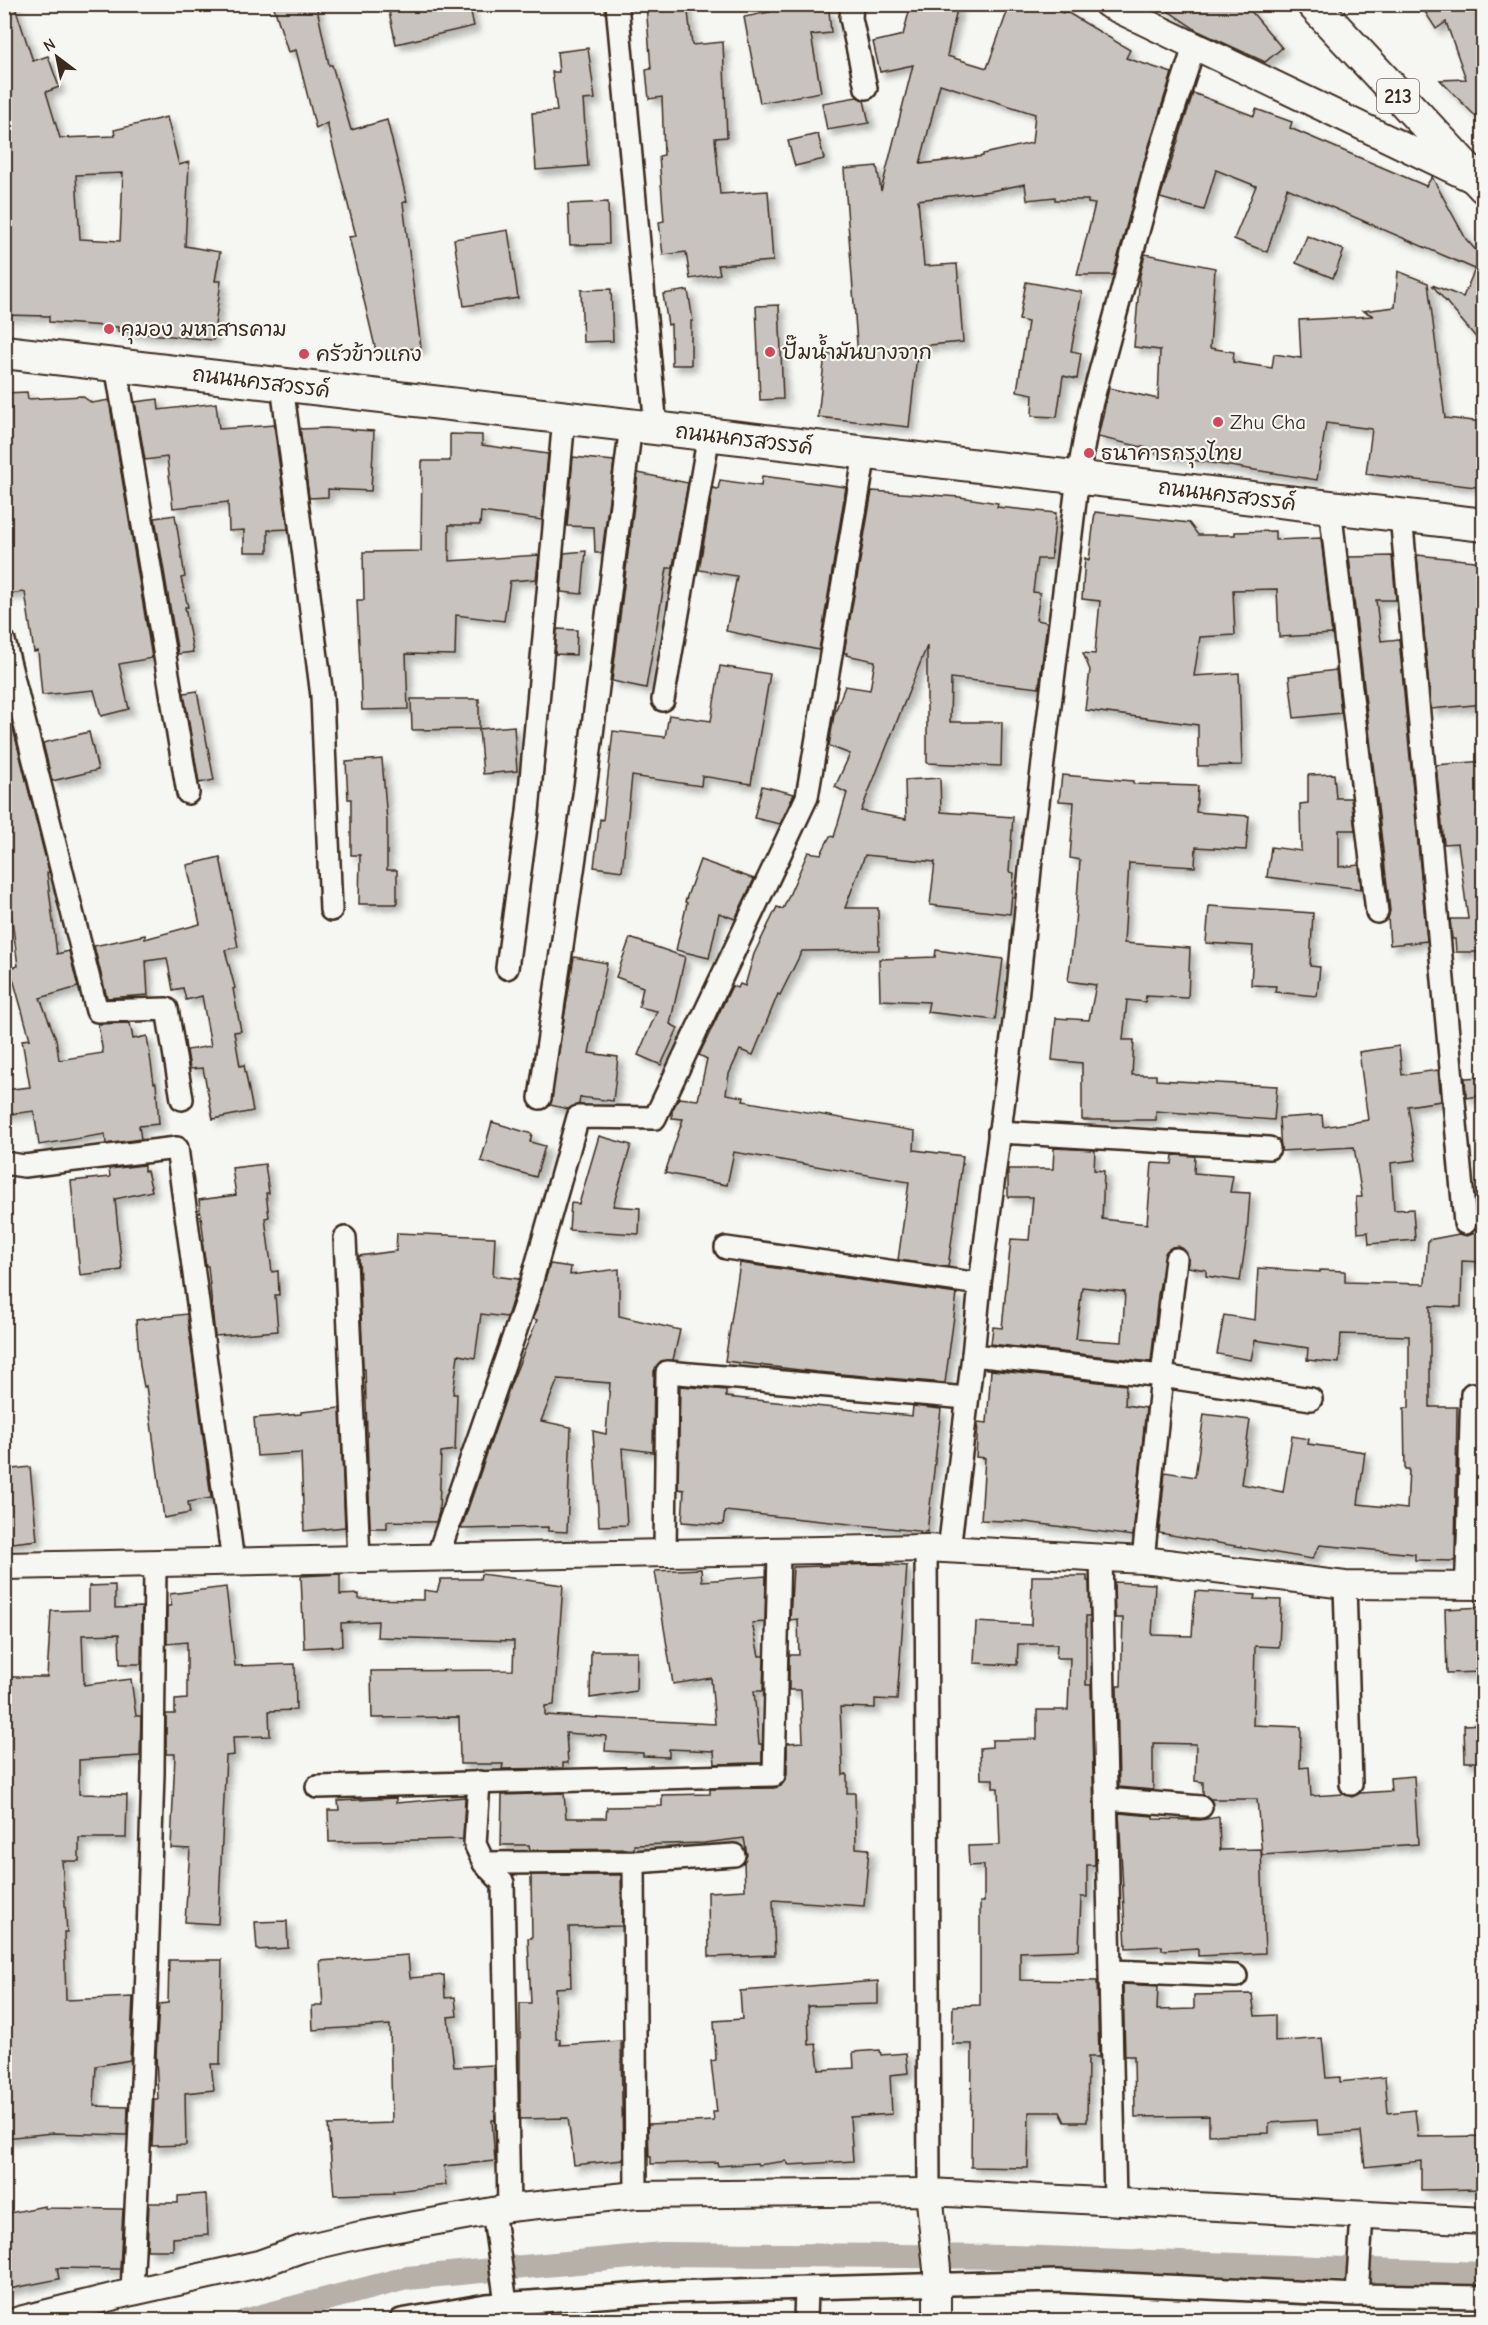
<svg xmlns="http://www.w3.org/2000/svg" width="1488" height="2325" viewBox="0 0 1488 2325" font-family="'Comic Neue','Playpen Sans Thai',sans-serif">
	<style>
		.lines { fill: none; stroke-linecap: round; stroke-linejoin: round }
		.canal { stroke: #b6b0a9; stroke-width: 24 }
		.building { fill: #c8c3be; stroke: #3b2a1e; stroke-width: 1.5; fill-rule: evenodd; filter: url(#shadow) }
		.minor-casing { stroke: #3b2a1e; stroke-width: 26 }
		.tertiary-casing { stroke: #3b2a1e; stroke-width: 30 }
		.primary-casing { stroke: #3b2a1e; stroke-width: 36 }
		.minor { stroke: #f6f6f2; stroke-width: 21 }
		.tertiary { stroke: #f6f6f2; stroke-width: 26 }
		.primary { stroke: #f6f6f2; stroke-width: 32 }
		.poi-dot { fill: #d1495b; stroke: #f6f6f2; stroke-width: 2 }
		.labels { text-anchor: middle; stroke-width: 4.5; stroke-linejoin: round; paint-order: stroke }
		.shield { fill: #f6f6f2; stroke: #73675e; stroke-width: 1.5 }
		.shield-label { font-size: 20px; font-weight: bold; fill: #3b2a1e }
		.poi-label { font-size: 21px; fill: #3b2a1e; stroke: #f6f6f2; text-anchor: start }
		.street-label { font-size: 21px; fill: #3b2a1e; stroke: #f6f6f2 }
	</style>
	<defs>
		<filter id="shadow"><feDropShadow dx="5.5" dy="5.5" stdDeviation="3" flood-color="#0004"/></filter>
	</defs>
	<rect width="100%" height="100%" fill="#f6f6f2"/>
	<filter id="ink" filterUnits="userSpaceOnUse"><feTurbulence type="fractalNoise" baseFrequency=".0167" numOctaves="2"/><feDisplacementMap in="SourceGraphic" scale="12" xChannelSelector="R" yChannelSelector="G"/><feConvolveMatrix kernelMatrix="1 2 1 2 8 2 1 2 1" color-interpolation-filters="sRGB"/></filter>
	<g filter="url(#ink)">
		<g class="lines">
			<path class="canal" d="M247,2320L407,2278L662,2254L1014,2257L1484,2274"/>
		</g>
		<g class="building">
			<path d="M4,4H14L33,61L48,56L59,87L46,92L60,138L115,136L114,130L167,117L179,165L189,162L185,246L220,252L215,281H221L213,340L118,331V327L49,322V316L4,315V111L11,109L4,90ZM123,173L120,241L80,239L76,175Z"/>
			<path d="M273,4H316L329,65H332L351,130L387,120L407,201L403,203L421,348L376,351L349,237L356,236L327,123L316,129L296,50L288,52Z"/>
			<path d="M419,4H469L474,26L396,44L389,12Z"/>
			<path d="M646,4H687L692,45L723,42L727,137L715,138L720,194L768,191L773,261L718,265L720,274L690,279L686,252L663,255L659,222L664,221L659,156L664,155L662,97L649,99L646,70L651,69Z"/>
			<path d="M769,4H816V11L829,10L831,33L811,35L821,92L760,103L744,17L770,12Z"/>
			<path d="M911,4H958L947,56L987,68L1010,4H1039L1063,13L1065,11L1130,50L1126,58L1172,73L1144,162L1113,275H1077L1095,204L1088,203V200H1055V197L1027,200L1025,184L991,191L918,200L924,266L957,264L963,342L918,346L909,427L818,417L825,354L858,357L844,169L877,166L881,191L913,65L880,72L873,42L903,35ZM940,84L1035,114L1032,143L983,154V156L920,164Z"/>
			<path d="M1158,4H1245L1282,48L1265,62L1198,31Z"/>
			<path d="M1420,4H1478L1484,12V125L1440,80L1466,79L1446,22L1436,29Z"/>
			<path d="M588,48L595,99L583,100L588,166L536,170L532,113L557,111L552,72H559L557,52Z"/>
			<path d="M1193,93L1254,116L1256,109L1292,122L1290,128L1426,186L1432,177L1466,239L1480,255L1484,249V347L1432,285L1463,297L1475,269L1287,188L1267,252L1234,239L1256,186L1216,170L1204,210L1160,198Z"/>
			<path d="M857,97L864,100L869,123L827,130L822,103Z"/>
			<path d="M818,134L824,159L795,166L788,141Z"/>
			<path d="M608,202L609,244L570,245L568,204Z"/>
			<path d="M508,230L518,298L464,306L454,239Z"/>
			<path d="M1307,236L1344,250L1333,278L1296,263Z"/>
			<path d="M1145,254L1215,268L1210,348L1234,352L1233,362L1272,368L1274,354L1301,358L1299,320L1374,316L1363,311L1395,307L1398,271L1428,283L1445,418L1484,422V488L1366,474L1372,429L1326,423L1317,480L1156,454V450L1098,437L1109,388L1158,399L1160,350L1134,347L1140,275Z"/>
			<path d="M1026,282L1082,292L1071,351L1081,353L1077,379L1063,376L1057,417L1032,416L1033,394L1017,391L1028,322L1019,320Z"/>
			<path d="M611,289L613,341L583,342L581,290Z"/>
			<path d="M688,290L693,321H691V365H672L671,324L668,325L663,294Z"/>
			<path d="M779,305L783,399L760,400L756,306Z"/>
			<path d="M27,392L28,399L82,396L92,403L109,400L152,658L119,664L129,709L101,716L94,690L42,695L38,651L34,652L25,592L4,594V393Z"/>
			<path d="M158,399L159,410L216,403L219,429L274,425L288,529L268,530V552H244V530L229,531L228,502L173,508L167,457L145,460L135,402Z"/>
			<path d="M326,428L374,431L371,491L328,489V497L309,498L300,429Z"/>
			<path d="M450,434L482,435V445L548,454L542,520L481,512L480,525H449V561L539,555L536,579L510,581L504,621L456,615L455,655L406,654L408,709L362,710L357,600H364L363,552L421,551L422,461H450Z"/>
			<path d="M573,457L614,461L602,553H595L594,527L567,526Z"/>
			<path d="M638,473L688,483L673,566L672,568H667L646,688L612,681Z"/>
			<path d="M762,476L846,487L819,650L726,631L737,576L699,570L713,488L718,489L720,480L761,486Z"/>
			<path d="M872,491L960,497L998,503L997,507L1056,513L1051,559H1037L1033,592L1040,593L1036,620L1047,622L1039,688L951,678L950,722H1002L1001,766L927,763V646L861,811L906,819L905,780L940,778L941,812L1013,817L1009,872L1014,873L1010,914L930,905L935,862L865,855L845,908H878L879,950L802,951L780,995L778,994L753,1055L740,1050L729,1074L726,1094L744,1097L743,1101L915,1131L914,1150L963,1156L948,1267L898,1260L909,1182L734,1152L727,1185L665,1173L683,1119L672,1118V1111L679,1098L698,1100L707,1059L699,1055L732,986L738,988L740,984L745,986L754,954L777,907L783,909L808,852L821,854L830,836L834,837L847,793L835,787L850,754L829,746L834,715L845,686L870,690L875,661L846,655L847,653H844Z"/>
			<path d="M1095,512L1189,523L1198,535H1235V532L1275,531V540L1321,538L1332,634L1279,637L1277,589L1233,590L1235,635L1200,637L1194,676L1239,673L1242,765L1198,766V725L1085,710L1090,670L1083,653L1095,654L1100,601L1082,599L1085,558L1089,560Z"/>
			<path d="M175,515L185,577L181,578L188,607H185L193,652L178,654L155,518Z"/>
			<path d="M586,551L582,594L561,592L564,553Z"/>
			<path d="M1417,555L1484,562V704L1431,709Z"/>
			<path d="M1392,556L1396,600H1376L1381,641L1399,639L1427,941L1390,945L1388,918L1390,911L1349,557Z"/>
			<path d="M557,629L577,630L576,655L555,654Z"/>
			<path d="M720,666L770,674L751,784L702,776L701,786L632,776L622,871L594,867L600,819L603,820L613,731L665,737L669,715L711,721Z"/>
			<path d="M1336,670L1341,713L1294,718L1289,676Z"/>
			<path d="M197,691L214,780L199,783L184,693Z"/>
			<path d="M411,699H479V729L412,730Z"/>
			<path d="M4,716H9L14,732L49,872L47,873L57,954L69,951L78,987L40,998L56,1039L59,1060L103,1053L98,1024L130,1023L133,1039L147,1036L154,1083H156L159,1124L139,1126L141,1139L106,1144L105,1134L39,1145L34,1111L4,1115V1090L30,1087L22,1040L30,1039L10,968L18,966L7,882L4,883Z"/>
			<path d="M514,726L517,771L483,774L479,729Z"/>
			<path d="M89,732L98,770L52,781L43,743Z"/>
			<path d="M382,759L387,821V870H397V904H359L360,855H351V799H348L346,762Z"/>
			<path d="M1484,761V952H1456L1455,939H1452L1450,919H1468L1458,843L1444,844L1436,765Z"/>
			<path d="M1334,774L1336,798H1351L1355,830H1339V867L1359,865L1361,889L1267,877L1271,847L1301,851L1300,804L1308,803V775Z"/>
			<path d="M1062,775L1133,781V784L1198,786L1196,812L1249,816L1246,850L1196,847L1195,867L1129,863L1124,943L1190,948L1188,998L1146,996L1145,1002L1127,1000L1123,1040H1134L1132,1075H1156V1080L1277,1086L1274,1120L1156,1111V1120H1082V1063L1052,1060L1056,1018L1089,1020L1096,985L1068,981L1074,936L1080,860L1070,858L1074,802L1059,801Z"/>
			<path d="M762,786L794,794L780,824L754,818Z"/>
			<path d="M220,857L238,947L225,950L235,988L233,989L241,1031L234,1032L240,1066L244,1065L253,1111L213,1119L203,1068L190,1069L187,1050L211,1046L202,996L186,1000L183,988L173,990L167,958L146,961L148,995L107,998L94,946L145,935V939L200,924L187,865Z"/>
			<path d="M700,860L754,879L735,919L719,913L709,958L676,950L687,903L685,902Z"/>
			<path d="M1209,906L1313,913L1310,966L1320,967L1317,996L1275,992L1276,986L1251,985L1253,946L1206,943Z"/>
			<path d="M630,938L685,957L670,1024L678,1028L661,1065L638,1055L657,1011L639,1007L643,987L616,977Z"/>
			<path d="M936,950L1003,959L995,1020L927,1012L929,1002L880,1000L879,959L935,957Z"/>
			<path d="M574,957L607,963L589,1053L618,1057L613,1101L580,1097L579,1104L568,1109L550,1105Z"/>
			<path d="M1399,1046L1402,1075L1438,1070L1441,1101L1408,1106L1416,1160L1391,1163L1394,1210L1413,1209L1415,1240L1369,1244L1368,1232L1358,1233L1356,1197H1362L1354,1147L1281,1151L1279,1118L1322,1115L1323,1127L1368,1120L1359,1052Z"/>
			<path d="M1484,1077V1095L1466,1098L1465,1078Z"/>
			<path d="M492,1122L532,1134L530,1142L545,1146L536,1177L481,1161Z"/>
			<path d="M599,1136L631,1145L613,1206L640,1208L639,1234L569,1230L571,1203L579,1204Z"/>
			<path d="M1054,1148L1095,1150L1094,1170L1104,1171L1102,1219L1147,1224L1152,1163L1172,1164L1173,1155L1195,1156L1194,1173L1233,1176L1230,1192L1250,1193L1247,1234L1240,1281L1206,1276V1270L1188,1267L1187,1253L1178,1246L1172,1247L1166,1252L1158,1295L1151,1362L991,1344L993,1327L1002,1328L1011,1239L1029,1240L1033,1197H1008V1169H1053ZM1082,1287L1125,1292L1122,1342L1076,1339Z"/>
			<path d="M265,1164L269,1193H266L269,1217L265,1218L272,1272L278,1271L279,1295H275L278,1331L215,1336L208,1266H206L202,1241H204L199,1200L236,1195L232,1168Z"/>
			<path d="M144,1165V1171H147L152,1191L115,1199L122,1270L80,1275L71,1181L110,1177L109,1169Z"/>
			<path d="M1484,1230V1262L1462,1261L1461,1307L1430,1306V1407H1457L1455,1561L1415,1560V1554L1320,1545L1312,1559L1159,1533L1165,1472L1195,1477L1204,1414L1250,1420L1241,1484L1283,1492L1292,1436L1309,1439L1308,1444L1365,1452L1358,1504L1407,1509L1409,1469H1405L1404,1408H1409V1336L1341,1334L1339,1363L1307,1360L1308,1348L1255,1340L1251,1360L1217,1354L1224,1315L1255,1320L1258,1268L1320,1272V1270L1345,1271V1282L1425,1284L1428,1240L1459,1234L1467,1236Z"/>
			<path d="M397,1233L495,1237L493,1276L519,1279L507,1317L481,1314L475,1358L458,1355L453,1394H457L455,1450L441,1452L439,1512L436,1522L387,1521V1528H370L365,1369H363L359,1256L396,1251Z"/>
			<path d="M740,1263L957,1294L945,1383L817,1372L725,1361Z"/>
			<path d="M550,1264L571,1267L570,1275L619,1269V1316L680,1330L673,1360L661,1361L654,1371L653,1452L622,1448L627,1525L599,1526L593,1431L606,1434L610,1383L558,1379L541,1421L571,1427L567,1532L548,1531V1527L461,1529L510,1386L537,1320L533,1319Z"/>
			<path d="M187,1314L211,1498L188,1502L190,1513L164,1518L146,1386L144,1387L140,1366L136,1320Z"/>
			<path d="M991,1370L1126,1385L1125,1405L1146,1408L1133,1536L1025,1522L981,1520L985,1458L976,1457L978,1422L987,1423Z"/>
			<path d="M680,1386L726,1390V1397L912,1416L913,1406L941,1409L927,1532L725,1511L723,1525L682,1522L684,1490L678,1489Z"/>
			<path d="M340,1408L345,1527L304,1531L301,1453L257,1456L254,1418L301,1414V1412Z"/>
			<path d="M30,1467L37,1540L4,1544V1470Z"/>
			<path d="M874,1564L907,1566L897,1700L875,1699V1708L840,1707L843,1775L847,1774V1793H855L856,1848L869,1849L864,1906L773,1900L775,1955L709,1957L708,1892L745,1890L744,1862L747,1855L744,1838L704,1843L634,1845V1849L530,1850L529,1845H501L502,1795L564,1793L566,1818H606L607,1807L662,1806V1795L710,1794V1789L774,1788L781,1786L787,1775V1743L803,1742L801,1690H789V1655H799L798,1619L790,1620L793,1567Z"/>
			<path d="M701,1569L702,1581L766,1576L765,1622L752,1623L759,1656H764L763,1691H754L759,1744H762V1763L715,1764L714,1751L669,1749V1757L643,1756V1753L605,1751L606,1736L566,1733L568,1763H563V1768L502,1769L503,1764H460L459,1717L372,1718L371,1671L513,1670L514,1641L377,1637L378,1621L341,1623L342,1646L304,1648L301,1576L340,1574V1595L359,1594V1599L424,1600V1590L437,1592L441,1579H480L481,1574L563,1585L554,1705L545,1706V1715L715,1724L711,1678L673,1684L655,1571Z"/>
			<path d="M1032,1576H1087V1581H1089L1090,1616H1086V1685H1091L1095,1865H1087V1897H1081L1079,1950L1020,1952V1980L1097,1981L1099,2057H1088L1087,2122H1065L1060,2112H1029L1028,2168L971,2167L972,2044H952L953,2006L980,2005V1902H984V1865L969,1866L968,1846L1000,1845L998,1788H993V1779H981L980,1748L992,1747V1740L1037,1739V1710H1068L1070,1658H1056L1057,1644H1018L1017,1665L974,1663L976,1622L1031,1625Z"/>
			<path d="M1114,1582L1155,1584L1152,1635L1192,1636L1195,1591L1255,1595L1254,1599L1281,1600L1279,1647L1255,1646L1253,1725L1301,1727L1300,1768L1309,1767L1311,1796L1344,1794L1352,1797L1360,1793L1391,1791L1390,1778L1414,1776L1418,1844L1262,1855L1257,1799H1210L1203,1794V1782L1195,1781L1196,1744L1153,1743V1790L1119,1787L1117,1686H1121L1123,1618H1115Z"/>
			<path d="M115,1585V1608L142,1607L141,1664H120L119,1634L82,1635L84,1685L131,1679L136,1716H141L140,1756L79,1760V1794L127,1795L126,1838H79V1861H62L67,1932H64L66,2000L133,1997L130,2060L96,2066L94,2106L128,2107L127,2135L53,2133L4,2138V1677H47L51,1611L89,1610V1586Z"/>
			<path d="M226,1587L235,1666L295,1664L296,1710L269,1711L270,1736L233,1737L234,1755L226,1756L218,1924L185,1922L190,1849L171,1848L175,1754H166V1714H175V1700L187,1699V1642L167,1644V1606H171L170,1594Z"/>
			<path d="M1484,1607V1672L1447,1673L1445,1609Z"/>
			<path d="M591,1651H637L636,1691L590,1698Z"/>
			<path d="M1484,1724V1762H1465L1464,1725Z"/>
			<path d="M465,1797L463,1839L329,1842L328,1810H339L338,1801L396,1798V1803Z"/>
			<path d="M1119,1813L1153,1816V1819L1200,1820L1219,1817L1220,1850L1261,1849L1265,1953L1198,1956V1948L1162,1950V1946L1126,1948Z"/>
			<path d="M531,1875H621L622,1926L569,1927L571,1987L555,1988L556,2039H560V2045L621,2041L623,2160L574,2165L568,2118L520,2119V2003H531L528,1938H532Z"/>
			<path d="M287,1921L288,1948L257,1950L255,1922Z"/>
			<path d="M408,1955L410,1978L444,1975L445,1998L455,1997L457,2016L448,2017L454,2067L494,2065L495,2120H492L495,2161L444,2166L446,2185L393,2191L394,2193L334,2195L328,2125L392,2123L390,2025L313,2030L312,2006H323L320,1961Z"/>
			<path d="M169,1960H222L220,2064H211L214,2090L185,2093L186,2145L152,2146L154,2099H158L156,2055L159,2004L168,2003Z"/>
			<path d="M878,1981V2004L808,2006L809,2045L816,2044L819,2070L854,2068L853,2052L880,2050L881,2055L906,2053L908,2073L890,2075L892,2114L850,2117L853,2161L789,2165L786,2161L758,2165L757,2163L718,2166L717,2162L651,2164V2157H649L648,2124L714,2121L713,2112H717L711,2061L716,2060L714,2021L742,2019L740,1991Z"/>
			<path d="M1123,1984L1158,1986L1157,2010L1194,2009V1995L1252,1994L1255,2016L1275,2015V2042L1322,2038L1326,2078L1340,2077V2082L1385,2077L1388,2113L1415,2110L1418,2137L1484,2136V2189L1421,2190V2161L1365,2167L1361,2132L1318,2135L1317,2120L1269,2123V2133L1209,2135V2116L1135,2117L1134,2056H1125Z"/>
			<path d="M206,2194L208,2235L173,2238V2250H147L149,2203H178V2196Z"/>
			<path d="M45,2206V2208L123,2209L120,2269L57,2268L59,2279L4,2290V2214Z"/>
		</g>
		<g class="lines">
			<defs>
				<g id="minor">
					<path d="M617,4L656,428"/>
					<path d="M852,4L851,18L866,88"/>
					<path d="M116,365L188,793"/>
					<path d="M282,385L322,696L331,910"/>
					<path d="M1330,507L1377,912"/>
					<path d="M1401,515L1465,1223"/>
					<path d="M4,641L97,1011L167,1009L182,1099"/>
					<path d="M663,700L709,434"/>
					<path d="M507,968L528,812L564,418"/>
					<path d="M540,1098L587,774L631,425"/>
					<path d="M999,1132L1269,1148"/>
					<path d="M4,1163L24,1166L177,1148L233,1562"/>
					<path d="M345,1238L359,1559"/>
					<path d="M726,1248L980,1284"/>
					<path d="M973,1355L1162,1376L1311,1399"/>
					<path d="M926,1548L929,2192"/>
					<path d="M949,1550L973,1355L980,1284L1017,999L1031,860L1078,477L1090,409L1156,165L1194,47"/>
					<path d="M665,1553L667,1372L967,1398"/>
					<path d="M1101,1557L1115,2202"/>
					<path d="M437,1558L527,1298L578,1117L655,1118L807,797L865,453"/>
					<path d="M1143,1560L1162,1376L1176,1259"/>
					<path d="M1345,1585L1351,1784"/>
					<path d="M1466,1587C1470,1523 1469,1459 1472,1394"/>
					<path d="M479,1782L475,1844L484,1863L503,1883L509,2208"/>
					<path d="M317,1787L774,1775L779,1551"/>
					<path d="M1107,1799L1201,1807"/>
					<path d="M634,1862L636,2195"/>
					<path d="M484,1863L634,1862L734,1855"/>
					<path d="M1111,1971L1236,1976"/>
					<path d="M493,2210L506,2303"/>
					<path d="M132,2292L146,1999L153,1773L155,1564"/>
					<path d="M1357,2295L1362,2215"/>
					<path d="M401,2320L486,2305L670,2292L1057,2281L1357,2295L1484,2297"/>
					<path d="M805,2320L806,2290"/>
				</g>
				<g id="tertiary">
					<path d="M1107,4L1472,179"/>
					<path d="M4,1566L926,1548L1143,1560L1345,1585L1484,1586"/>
					<path d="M929,2192L937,2269V2320"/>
					<path d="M19,2320L132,2292L259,2264L301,2249L360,2235L509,2208L636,2195L929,2192L1484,2221"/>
				</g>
				<g id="primary">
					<path d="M1313,4L1484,187"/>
					<path d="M4,352L1484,525"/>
				</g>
			</defs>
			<use href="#minor" class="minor-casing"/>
			<use href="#tertiary" class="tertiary-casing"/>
			<use href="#primary" class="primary-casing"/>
			<use href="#minor" class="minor"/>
			<use href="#tertiary" class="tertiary"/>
			<use href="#primary" class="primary"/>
		</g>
	</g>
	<g class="poi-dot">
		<circle cx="109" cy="329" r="6"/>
		<circle cx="770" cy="352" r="6"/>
		<circle cx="304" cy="354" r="6"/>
		<circle cx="1218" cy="422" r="6"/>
		<circle cx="1089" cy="453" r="6"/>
	</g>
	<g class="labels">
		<rect class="shield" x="1377" y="79" width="42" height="34" rx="4.5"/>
		<g class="shield-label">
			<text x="1398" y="103">213</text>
		</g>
		<g class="poi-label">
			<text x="121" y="336">คุมอง มหาสารคาม</text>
			<text x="782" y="359">ปั๊มน้ำมันบางจาก</text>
			<text x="316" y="361">ครัวข้าวแกง</text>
			<text x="1230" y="429">Zhu Cha</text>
			<text x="1101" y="460">ธนาคารกรุงไทย</text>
		</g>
		<g class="street-label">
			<text transform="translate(261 382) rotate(7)" y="7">ถนนนครสวรรค์</text>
			<text transform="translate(744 439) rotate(7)" y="7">ถนนนครสวรรค์</text>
			<text transform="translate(1227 495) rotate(7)" y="7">ถนนนครสวรรค์</text>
		</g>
	</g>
	<rect width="1488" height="2325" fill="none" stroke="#f6f6f2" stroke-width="24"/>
	<rect x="12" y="12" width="1464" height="2301" fill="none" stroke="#3b2a1e" stroke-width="2" filter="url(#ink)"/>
	<g transform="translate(57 57) rotate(328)" stroke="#f6f6f2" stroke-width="4.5" paint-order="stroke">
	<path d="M0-4.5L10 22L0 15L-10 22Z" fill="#3b2a1e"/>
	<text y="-9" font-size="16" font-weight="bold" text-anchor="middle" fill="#3b2a1e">N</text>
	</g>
</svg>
